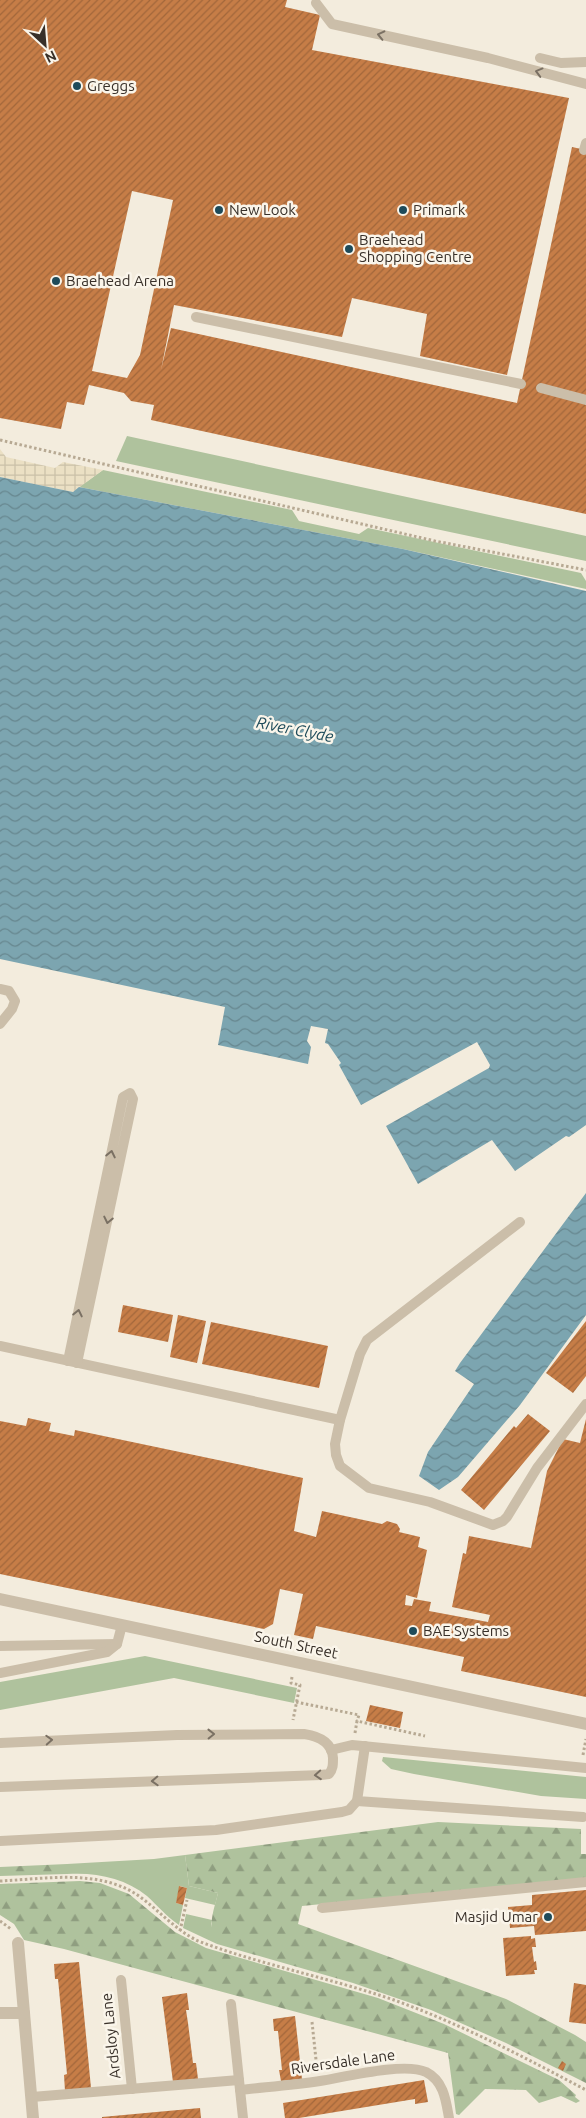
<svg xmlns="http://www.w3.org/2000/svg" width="586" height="2118" viewBox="0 0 586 2118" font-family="Ubuntu,sans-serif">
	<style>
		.grass { fill: #afc29d }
		.forest { fill: url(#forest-firs) }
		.plaza { fill: url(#plaza-grid) }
		.water { fill: url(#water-waves) }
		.building { fill: url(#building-hatch); fill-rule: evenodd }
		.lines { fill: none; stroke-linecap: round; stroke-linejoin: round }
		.path { stroke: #b7a993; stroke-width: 3; stroke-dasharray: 2.5 2.5; stroke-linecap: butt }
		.service { stroke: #cbbea9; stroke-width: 10 }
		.minor { stroke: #cbbea9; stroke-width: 12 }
		.tertiary { stroke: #cbbea9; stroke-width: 12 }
		.oneway { stroke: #7a7063 }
		.poi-dot { fill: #1e4b5a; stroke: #faf5ea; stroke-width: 2 }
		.labels { text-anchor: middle; stroke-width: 5; stroke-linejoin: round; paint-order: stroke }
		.poi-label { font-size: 15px; fill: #383029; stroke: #faf5ea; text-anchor: start }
		.street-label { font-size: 15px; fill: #383029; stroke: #faf5ea }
		.water-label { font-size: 16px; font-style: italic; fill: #1e4b5a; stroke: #faf5ea }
	</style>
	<defs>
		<pattern id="forest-firs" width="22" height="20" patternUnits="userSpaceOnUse" patternTransform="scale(1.25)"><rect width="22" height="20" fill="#afc29d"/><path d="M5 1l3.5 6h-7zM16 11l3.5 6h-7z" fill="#8f9e80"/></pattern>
		<pattern id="plaza-grid" width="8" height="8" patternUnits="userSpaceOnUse" patternTransform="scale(1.25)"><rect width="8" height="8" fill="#ebe0c4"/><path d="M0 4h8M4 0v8" fill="none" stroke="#cac0a8"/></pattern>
		<pattern id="water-waves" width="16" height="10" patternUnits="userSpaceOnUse" patternTransform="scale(1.25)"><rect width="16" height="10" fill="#7ca5b0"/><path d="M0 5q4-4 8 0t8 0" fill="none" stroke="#67878f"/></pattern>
		<pattern id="building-hatch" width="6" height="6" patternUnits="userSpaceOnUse" patternTransform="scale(1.25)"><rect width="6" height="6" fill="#c67d47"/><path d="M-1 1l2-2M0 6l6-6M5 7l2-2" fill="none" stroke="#a2673b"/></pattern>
	</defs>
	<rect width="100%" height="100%" fill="#f3ecdd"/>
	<g class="grass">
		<path d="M127,436L586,536V561L116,461Z"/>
		<path d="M103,470L292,510L299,521L359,534L368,528L581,573L586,581V589L403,549L79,487Z"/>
		<path d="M145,1656L297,1688L294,1703L174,1678L0,1710V1682Z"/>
		<path d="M383,1757L586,1777V1799L541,1796L414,1774L391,1769L382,1761Z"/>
		<path d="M185,1855L189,1886L218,1893L215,1905L185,1898L187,1888L180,1886L176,1903L183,1905L179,1925C167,1917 158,1906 147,1896C125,1878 96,1872 67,1874V1864L154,1859Z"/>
		<path d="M186,1914L212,1920L211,1924L217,1944L183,1928Z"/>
	</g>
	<g class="forest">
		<path d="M438,1822L581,1829V1854H586V1878L302,1906L298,1924L506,1999L575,2035L586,2042V2083L506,2043L431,2010L353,1983L217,1944C206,1929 214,1910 218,1893L189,1886L185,1855Z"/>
		<path d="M67,1864V1874L0,1876V1867Z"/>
		<path d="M80,1881L100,1883L129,1894L175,1932L206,1948L378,1998L444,2024L559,2080L576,2095L575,2097L580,2101L576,2103L561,2096L539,2103L526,2090L485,2089L459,2115L456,2114L448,2053L64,1949L24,1940L14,1924L0,1915V1884Z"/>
	</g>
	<path class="plaza" d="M0,449L6,457L55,468L63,462L103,470L73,492L0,477Z"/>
	<g class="water">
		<path d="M0,477L73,492L79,487L403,549L586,591V1125L569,1137L566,1136L515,1171L492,1140L418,1184L386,1126L489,1068L490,1065L477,1042L361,1105L339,1065L341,1063L328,1044L325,1043L328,1029L311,1026L307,1041L311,1047L308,1064L218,1045L225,1007L0,959Z"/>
		<path d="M586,1193V1315L520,1405L458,1477L439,1490L419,1476L428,1452L474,1384L455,1371L460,1363Z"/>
	</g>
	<g class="building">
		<path d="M0,0H287L285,7L320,15L312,50L569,98L507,375L420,356L427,314L352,298L342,337L174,305L161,370L171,328L517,403L572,147L586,150V514L151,420L154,405L131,401L124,393L89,385L84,405L67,402L61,429L0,418ZM132,191L173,200L140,355L127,378L92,371Z"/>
		<path d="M123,1305L173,1315L168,1342L118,1332Z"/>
		<path d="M178,1315L206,1321L197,1363L170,1357Z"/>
		<path d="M586,1321V1376L573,1393L546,1373Z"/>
		<path d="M211,1322L328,1346L319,1388L202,1364Z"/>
		<path d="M528,1414L550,1431L484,1510L461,1490L514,1426L516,1428Z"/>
		<path d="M28,1418L51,1423L49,1431L74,1436L75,1430L303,1478L294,1531L316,1537L322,1511L382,1524L387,1521L397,1524L400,1529L399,1532L420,1537L418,1547L427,1550L417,1598L406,1595L405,1605L412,1606L414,1599L431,1602L429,1611L488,1622L490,1615L452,1607L463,1553L466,1554L469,1536L531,1548L547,1471L563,1439L580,1443L586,1419V1697L461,1671L464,1657L316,1626L313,1639L294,1635L303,1594L280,1589L273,1624L264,1629L0,1574V1421L26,1426Z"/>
		<path d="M370,1705L403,1712L400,1728L366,1721Z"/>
		<path d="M179,1886L187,1888L183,1905L176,1903Z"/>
		<path d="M586,1890V1931L535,1935L534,1926L510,1928L508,1907L532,1905V1895Z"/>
		<path d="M531,1936V1939L535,1938L536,1947H532L534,1962L536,1961L537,1970H534L535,1974L506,1976L503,1938Z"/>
		<path d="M79,1962L91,2088L65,2091L64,2075L67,2074L58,1979H55L54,1964Z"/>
		<path d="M574,1983L586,1985V2024L569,2022Z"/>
		<path d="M187,1993L189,2010H186L188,2023L193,2063H196L198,2079L173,2082L162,1997Z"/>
		<path d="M295,2016L302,2079L281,2081L279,2070H282L278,2031H274L273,2019Z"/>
		<path d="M562,2061L566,2064L563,2071L558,2068Z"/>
		<path d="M424,2080L428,2102L415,2104V2099L299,2118H285L283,2103Z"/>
		<path d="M200,2108L201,2118H102V2117Z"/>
	</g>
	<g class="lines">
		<g class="path">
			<path d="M0,440L435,541L586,570"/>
			<path d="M292,1677L291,1683L300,1685L293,1720"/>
			<path d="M296,1702L359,1715L357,1721"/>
			<path d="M355,1733L357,1721L425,1736"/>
			<path d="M583,1755L586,1739"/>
			<path d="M0,1881C45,1879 96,1869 136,1894C158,1909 174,1929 198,1941C262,1965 330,1978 394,2000C461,2024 524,2057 586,2090"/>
			<path d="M0,1921L11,1929"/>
			<path d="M180,1931L187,1900"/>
			<path d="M312,2022L317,2069"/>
		</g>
		<g class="service">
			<path d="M316,3L332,24L488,58L586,84"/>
			<path d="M540,58L561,63L586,62"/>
			<path d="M584,150L586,143"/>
			<path d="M196,317L521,384"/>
			<path d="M541,388L586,400"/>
			<path d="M0,989L9,991L15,1001L12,1009L0,1024"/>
			<path d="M520,1222L367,1340L360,1354L340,1420L335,1444L336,1455L340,1466L369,1488L430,1502L493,1525L503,1521L507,1517L537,1468L586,1404"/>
			<path d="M0,1346L340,1420"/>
			<path d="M68,1361L123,1097L130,1093L133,1099L77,1363"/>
			<path d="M0,1646L117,1644"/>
			<path d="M0,1673L107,1652L117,1644L122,1625"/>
			<path d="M0,1743L177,1735L304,1734C318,1736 332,1742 333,1758C333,1765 333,1769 329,1774L321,1775L0,1787"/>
			<path d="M365,1746L357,1801L583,1817"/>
			<path d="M331,1750L352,1745L586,1768"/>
			<path d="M0,1841L216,1830L342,1812L349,1810L357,1801"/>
			<path d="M322,1908L586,1882"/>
			<path d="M121,1980L132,2089"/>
			<path d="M231,2004L243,2118"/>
			<path d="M240,2090C267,2087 293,2085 320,2081C345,2077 404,2062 426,2072C444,2081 446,2101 449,2118"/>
			<path d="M32,2097L239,2080"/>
		</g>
		<g class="minor">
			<path d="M18,1943L33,2118"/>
			<path d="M0,2013H24"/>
		</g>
		<path class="tertiary" d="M0,1599L586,1724"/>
	</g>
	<defs><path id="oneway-chevron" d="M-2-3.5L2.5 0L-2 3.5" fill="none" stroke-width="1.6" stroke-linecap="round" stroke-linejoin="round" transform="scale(1.25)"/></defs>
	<g class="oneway">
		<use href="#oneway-chevron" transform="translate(381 35) rotate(-167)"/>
		<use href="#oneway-chevron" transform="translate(539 72) rotate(-165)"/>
		<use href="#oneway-chevron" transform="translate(111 1154) rotate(-78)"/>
		<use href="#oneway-chevron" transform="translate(108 1220) rotate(102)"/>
		<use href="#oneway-chevron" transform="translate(78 1313) rotate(-78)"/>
		<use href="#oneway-chevron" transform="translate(211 1734) rotate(-1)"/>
		<use href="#oneway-chevron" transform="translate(49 1740) rotate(-3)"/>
		<use href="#oneway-chevron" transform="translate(318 1775) rotate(176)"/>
		<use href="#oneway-chevron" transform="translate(155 1781) rotate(178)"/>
	</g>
	<g class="poi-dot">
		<circle cx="77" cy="86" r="5"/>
		<circle cx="219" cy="210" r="5"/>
		<circle cx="403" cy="210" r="5"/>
		<circle cx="349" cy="249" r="5"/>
		<circle cx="56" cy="281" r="5"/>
		<circle cx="413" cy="1631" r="5"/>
		<circle cx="548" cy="1917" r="5"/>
	</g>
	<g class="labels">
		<g class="poi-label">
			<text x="87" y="91">Greggs</text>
			<text x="229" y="215">New Look</text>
			<text x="413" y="215">Primark</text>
			<text x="359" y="245">Braehead<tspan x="359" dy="17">Shopping Centre</tspan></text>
			<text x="66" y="286">Braehead Arena</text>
			<text x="423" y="1636">BAE Systems</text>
			<text x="538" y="1922" text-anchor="end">Masjid Umar</text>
		</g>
		<g class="street-label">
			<text transform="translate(296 1645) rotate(12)" y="5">South Street</text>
			<text transform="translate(111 2036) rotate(-96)" y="5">Ardsloy Lane</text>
			<text transform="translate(343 2062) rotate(-8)" y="5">Riversdale Lane</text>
		</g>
		<g class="water-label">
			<text transform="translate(295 729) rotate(11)" y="6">River Clyde</text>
		</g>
	</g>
	<g transform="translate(45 45) rotate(154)" stroke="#faf5ea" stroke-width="4" paint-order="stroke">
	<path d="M0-4L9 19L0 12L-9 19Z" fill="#383029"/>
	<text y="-8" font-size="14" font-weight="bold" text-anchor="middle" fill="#383029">N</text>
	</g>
</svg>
